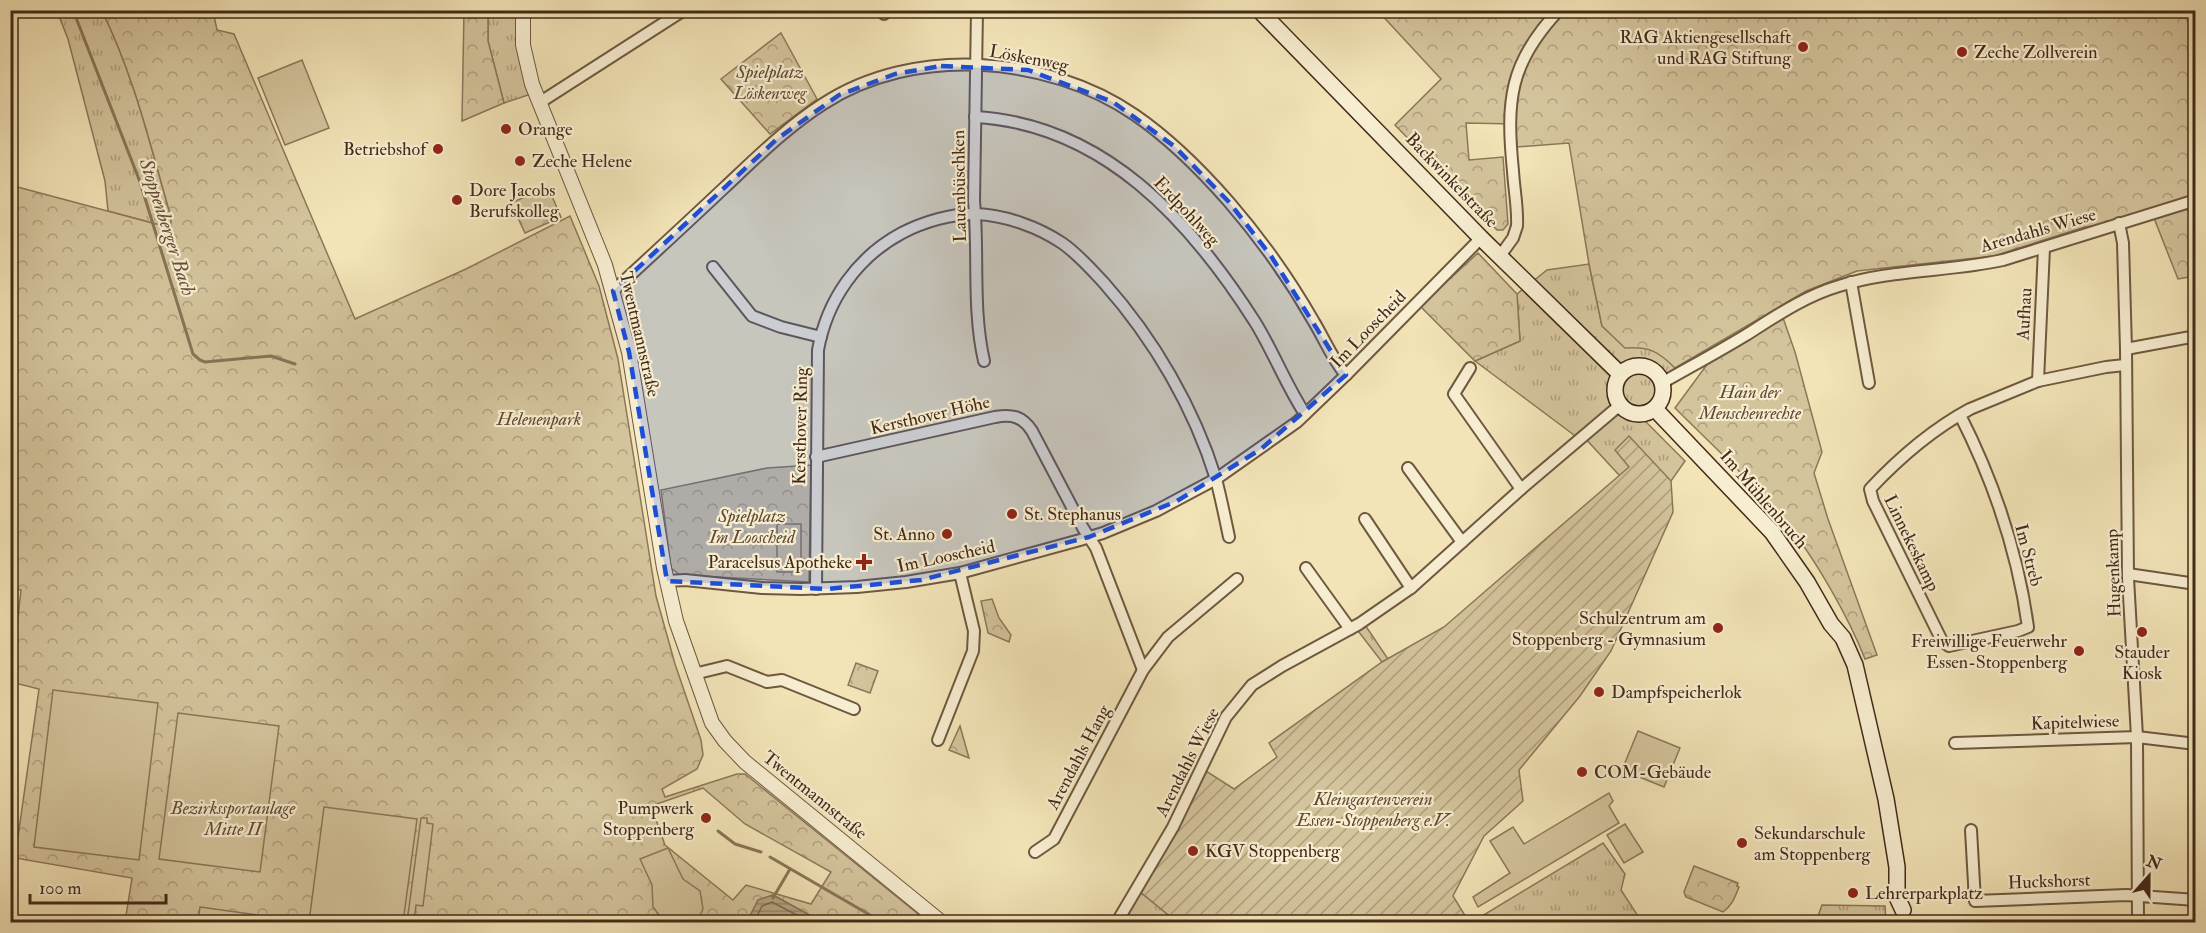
<svg xmlns="http://www.w3.org/2000/svg" width="2206" height="933" viewBox="0 0 2206 933" font-family="'IM FELL Double Pica',serif">
	<style>
		.grass { fill: url(#grass-tufts); stroke: #8c775a; stroke-width: 1.5 }
		.forest { fill: url(#forest-crowns); stroke: #8c775a; stroke-width: 1.5; fill-rule: evenodd }
		.garden { fill: url(#garden-furrows); stroke: #8c775a; stroke-width: 1.5 }
		.pitch { fill: #d4c49c; stroke: #8c775a; stroke-width: 1.5 }
		.water { fill: url(#water-rules); stroke: #887457; stroke-width: 1.5 }
		.lines { fill: none; stroke-linecap: round; stroke-linejoin: round }
		.shore { stroke: #7c684c; stroke-width: 1.5 }
		.stream { stroke: #887457; stroke-width: 3 }
		.minor-casing { stroke: #6f5840; stroke-width: 14 }
		.tertiary-casing { stroke: #6f5840; stroke-width: 16 }
		.secondary-casing { stroke: #432a18; stroke-width: 18 }
		.minor { stroke: #f7edd0; stroke-width: 10 }
		.tertiary { stroke: #f7edd0; stroke-width: 14 }
		.secondary { stroke: #f7edd0; stroke-width: 15 }
		.marked { fill: #1d4ed8; fill-opacity: 0.2; stroke: #1d4ed8; stroke-width: 4.5; stroke-dasharray: 12 8; stroke-linejoin: round }
		.poi-dot { fill: #8f2418; stroke: #f7edd0; stroke-width: 2 }
		.labels { text-anchor: middle; stroke-width: 4.5; stroke-linejoin: round; paint-order: stroke }
		.poi-label { font-size: 18px; fill: #432a18; stroke: #f7edd0; text-anchor: start }
		.street-label { font-size: 18px; fill: #432a18; stroke: #f7edd0 }
		.park-label { font-size: 18px; font-style: italic; fill: #604932; stroke: #f7edd0 }
		.water-label { font-size: 20px; font-style: italic; fill: #664f38; stroke: #f7edd0 }
	</style>
	<defs>
		<pattern id="grass-tufts" width="24" height="20" patternUnits="userSpaceOnUse" patternTransform="scale(1.5)"><rect width="24" height="20" fill="#d4c49c"/><path d="M3 7l-1-3M5 7V3M7 7l1-3M15 17l-1-3M17 17v-4M19 17l1-3" fill="none" stroke="#ae9f7e"/></pattern>
		<pattern id="forest-crowns" width="20" height="18" patternUnits="userSpaceOnUse" patternTransform="scale(1.5)"><rect width="20" height="18" fill="#d4c49c"/><path d="M2 6a3 3 0 1 1 6 0M12 15a3 3 0 1 1 6 0" fill="none" stroke="#ae9f7e"/></pattern>
		<pattern id="garden-furrows" width="10" height="10" patternUnits="userSpaceOnUse" patternTransform="scale(1.5)"><rect width="10" height="10" fill="#d4c49c"/><path d="M-1 1l2-2M0 10L10 0M9 11l2-2" fill="none" stroke="#ae9f7e"/></pattern>
		<pattern id="water-rules" width="6" height="5" patternUnits="userSpaceOnUse" patternTransform="scale(1.5)"><rect width="6" height="5" fill="#b6a581"/><path d="M0 2.5h6" fill="none" stroke="#968769"/></pattern>
	</defs>
	<rect width="100%" height="100%" fill="#f2e4b7"/>
	<filter id="stains"><feTurbulence type="fractalNoise" baseFrequency=".00333" numOctaves="4"/><feColorMatrix values="0 0 0 0 .2 0 0 0 0 .09 0 0 0 0 .02 0 0 0 .5 -.17"/></filter>
	<radialGradient id="worn" r=".72"><stop offset=".6" stop-color="#630" stop-opacity="0"/><stop offset="1" stop-color="#630" stop-opacity=".3"/></radialGradient>
	<g class="grass">
		<path d="M57,11H102C134,75 151,148 171,217V228L108,211L105,181L68,39Z"/>
		<path d="M488,11H522L534,93L504,103L488,41Z"/>
		<path d="M1589,264L1602,326L1641,346L1662,354L1675,368L1662,383L1661,399L1646,422L1685,461L1671,481L1619,475L1583,436L1578,438L1475,361L1520,341L1517,294L1547,270Z"/>
		<path d="M1363,622L1388,659L1382,662L1355,627Z"/>
		<path d="M1603,843L1625,874L1621,890L1638,916L1636,922H1472Z"/>
		<path d="M1139,891L1177,922H1120Z"/>
		<path d="M1822,905L1885,906L1886,922H1816Z"/>
	</g>
	<g class="forest">
		<path d="M102,11H213L217,30L234,34L355,319L466,269L570,216L599,286L618,359L656,596L675,664L701,740L703,755L697,769L662,789L665,797L737,774H745L928,922H822L773,895L758,900L747,922H125L132,878L15,858L39,689L11,682L21,590L10,588V185L171,228V217C151,148 134,75 102,11ZM703,788L745,824L831,872L811,904L746,885L733,900L665,845L651,806Z"/>
		<path d="M464,11H488V41L504,103L462,121Z"/>
		<path d="M1378,11H2195V197L2120,222L2085,227L1994,256L1857,271L1806,291L1675,368C1658,351 1648,346 1625,348L1602,326L1589,264L1569,143L1517,147L1515,124L1466,123L1469,160L1503,157L1508,224L1503,230H1497L1395,125L1441,79Z"/>
		<path d="M781,33L817,99L770,134L721,79Z"/>
		<path d="M548,187L561,217L525,233L511,203Z"/>
		<path d="M2195,202V276L2178,279L2152,213Z"/>
		<path d="M1478,253L1517,294L1520,341L1475,361L1420,306Z"/>
		<path d="M1782,315L1795,352L1822,452L1814,473L1828,519L1877,655L1865,659C1849,618 1815,558 1787,524C1753,482 1713,446 1675,408L1714,355Z"/>
		<path d="M811,465L809,582L680,575L671,568L661,490L767,468Z"/>
		<path d="M992,599L999,618L1011,635L1009,642L988,633L981,601Z"/>
		<path d="M856,663L878,671L870,693L848,685Z"/>
		<path d="M960,726L969,758L949,750Z"/>
		<path d="M1694,866L1738,883L1737,886L1739,887C1735,897 1732,906 1723,912L1686,897L1684,892Z"/>
	</g>
	<path class="garden" d="M1629,436L1671,481L1673,512L1611,651L1580,696L1519,770L1523,801L1484,836L1453,896L1469,922H1177L1139,891L1203,769L1234,789L1277,757L1269,743L1382,662L1444,627L1629,467L1615,450Z"/>
	<g class="pitch">
		<path d="M302,60L329,128L285,145L258,78Z"/>
		<rect x="777" y="524" width="24" height="48"/>
		<path d="M53,690L158,703L139,860L34,847Z"/>
		<path d="M178,713L279,726L260,872L159,859Z"/>
		<path d="M1638,731L1680,748L1664,787L1622,770Z"/>
		<path d="M1609,793L1613,801L1609,806L1619,823L1478,907L1473,897L1510,873L1490,841L1513,827L1524,844Z"/>
		<path d="M324,807L417,819L403,922H309Z"/>
		<path d="M421,818H427V823L433,824L423,906L416,905L414,922H407Z"/>
		<path d="M1625,824L1643,852L1624,863L1607,835Z"/>
		<path d="M668,848L683,879L700,891L703,909L697,922H667L662,919L653,907L652,885L640,859Z"/>
		<path d="M200,907L257,915L256,922H198Z"/>
	</g>
	<path class="water" d="M773,895L822,922H747L758,900Z"/>
	<g class="lines">
		<path class="shore" d="M754,922L762,906L772,902L810,922"/>
		<g class="stream">
			<path d="M73,10L140,182L193,354L200,360L205,362L271,356L295,364"/>
			<path d="M718,831L735,844L761,852"/>
			<path d="M770,857L882,922"/>
			<path d="M773,898L790,869"/>
		</g>
		<defs>
			<g id="minor">
				<path d="M884,10V14"/>
				<path d="M977,10L974,201C979,254 972,308 984,361"/>
				<path d="M539,103L684,10"/>
				<path d="M975,117C1103,124 1190,220 1255,322C1273,351 1286,385 1305,414"/>
				<path d="M2119,223L2123,243L2126,349L2128,578L2137,737L2138,922"/>
				<path d="M1500,256L1513,238L1517,226C1518,208 1514,189 1513,171C1506,101 1509,63 1559,10"/>
				<path d="M713,267L752,316L781,327L821,337"/>
				<path d="M1851,282L1869,383"/>
				<path d="M613,291C651,256 688,222 725,187C756,158 787,127 823,104C913,45 1048,55 1135,115C1170,139 1201,170 1229,202C1261,239 1290,280 1314,322C1325,340 1332,359 1346,375"/>
				<path d="M2126,349L2196,336"/>
				<path d="M1470,368L1454,394L1521,489"/>
				<path d="M2038,381L2044,248"/>
				<path d="M1662,383C1690,367 1718,352 1746,335C1776,316 1805,296 1839,286C1892,269 1949,272 2003,260L2196,200"/>
				<path d="M1960,415C1993,480 2018,554 2028,627L2018,631L1949,646L1942,641L1873,501L1870,489C1900,457 1931,430 1970,409L2038,381L2106,367L2125,365"/>
				<path d="M816,457L995,417C1012,414 1022,416 1032,431L1083,528L1096,548L1143,670"/>
				<path d="M1408,468L1462,542"/>
				<path d="M1365,519L1411,588"/>
				<path d="M1306,568L1350,629"/>
				<path d="M2128,574L2196,584"/>
				<path d="M667,581L685,580L762,588L802,589L857,587L906,582L960,573L1080,540L1103,533L1156,511L1216,479L1297,422L1346,375L1481,238"/>
				<path d="M816,589L818,350C827,300 857,257 902,233C923,222 953,213 976,214C1005,215 1038,227 1062,243C1078,254 1091,269 1104,283C1154,339 1194,408 1216,479C1221,498 1225,518 1229,537"/>
				<path d="M694,674L727,666L767,682L782,680L854,709"/>
				<path d="M938,740L973,651L974,631L960,573"/>
				<path d="M1955,743L2137,737L2196,744"/>
				<path d="M1971,830L1975,901L2126,895L2196,900"/>
				<path d="M1035,852L1054,839L1143,670L1168,637L1237,579"/>
				<path d="M1117,922L1173,827L1226,717L1252,685L1282,666L1359,624L1411,588L1521,489L1620,405"/>
			</g>
			<path id="tertiary" d="M523,10V45L532,84L605,265L629,352L664,568L676,621L712,723L725,741L745,762L941,922"/>
			<g id="secondary">
				<path d="M1259,10L1481,238L1620,374"/>
				<circle cx="1639" cy="390" r="24"/>
				<path d="M1655,409L1772,532L1807,582L1831,624L1843,638L1855,665L1886,799L1897,867V897L1903,910"/>
			</g>
		</defs>
		<use href="#minor" class="minor-casing"/>
		<use href="#tertiary" class="tertiary-casing"/>
		<use href="#secondary" class="secondary-casing"/>
		<use href="#minor" class="minor"/>
		<use href="#tertiary" class="tertiary"/>
		<use href="#secondary" class="secondary"/>
	</g>
	<path class="marked" d="M941,66L1028,70L1113,102L1174,146L1229,202L1271,256L1346,375L1261,449L1177,501L1089,537L921,580L827,589L667,581L629,352L613,291L777,139L839,95L895,74Z"/>
	<g class="poi-dot">
		<circle cx="1803" cy="47" r="6"/>
		<circle cx="1962" cy="52" r="6"/>
		<circle cx="506" cy="129" r="6"/>
		<circle cx="438" cy="149" r="6"/>
		<circle cx="520" cy="161" r="6"/>
		<circle cx="457" cy="200" r="6"/>
		<circle cx="1012" cy="514" r="6"/>
		<circle cx="947" cy="534" r="6"/>
		<path d="M861 553h6v6h6v6h-6v6h-6v-6h-6v-6h6z"/>
		<circle cx="1718" cy="628" r="6"/>
		<circle cx="2142" cy="632" r="6"/>
		<circle cx="2079" cy="651" r="6"/>
		<circle cx="1599" cy="692" r="6"/>
		<circle cx="1582" cy="772" r="6"/>
		<circle cx="706" cy="818" r="6"/>
		<circle cx="1742" cy="843" r="6"/>
		<circle cx="1193" cy="851" r="6"/>
		<circle cx="1853" cy="893" r="6"/>
	</g>
	<g class="labels">
		<g class="poi-label">
			<text x="1791" y="43" text-anchor="end">RAG Aktiengesellschaft<tspan x="1791" dy="21">und RAG Stiftung</tspan></text>
			<text x="1974" y="58">Zeche Zollverein</text>
			<text x="518" y="135">Orange</text>
			<text x="426" y="155" text-anchor="end">Betriebshof</text>
			<text x="532" y="167">Zeche Helene</text>
			<text x="469" y="196">Dore Jacobs<tspan x="469" dy="21">Berufskolleg</tspan></text>
			<text x="1024" y="520">St. Stephanus</text>
			<text x="935" y="540" text-anchor="end">St. Anno</text>
			<text x="852" y="568" text-anchor="end">Paracelsus Apotheke</text>
			<text x="1706" y="624" text-anchor="end">Schulzentrum am<tspan x="1706" dy="21">Stoppenberg - Gymnasium</tspan></text>
			<text x="2067" y="647" text-anchor="end">Freiwillige Feuerwehr<tspan x="2067" dy="21">Essen-Stoppenberg</tspan></text>
			<text x="2142" y="658" text-anchor="middle">Stauder<tspan x="2142" dy="21">Kiosk</tspan></text>
			<text x="1611" y="698">Dampfspeicherlok</text>
			<text x="1594" y="778">COM-Gebäude</text>
			<text x="694" y="814" text-anchor="end">Pumpwerk<tspan x="694" dy="21">Stoppenberg</tspan></text>
			<text x="1754" y="839">Sekundarschule<tspan x="1754" dy="21">am Stoppenberg</tspan></text>
			<text x="1205" y="857">KGV Stoppenberg</text>
			<text x="1865" y="899">Lehrerparkplatz</text>
		</g>
		<g class="street-label">
			<text transform="translate(1029 58) rotate(11)" y="6">Löskenweg</text>
			<text transform="translate(1452 180) rotate(46)" y="6">Backwinkelstraße</text>
			<text transform="translate(959 186) rotate(-91)" y="6">Lauenbüschken</text>
			<text transform="translate(1187 211) rotate(47)" y="6">Erdpohlweg</text>
			<text transform="translate(2038 230) rotate(-16)" y="6">Arendahls Wiese</text>
			<text transform="translate(2024 314) rotate(-87)" y="6">Aufhau</text>
			<text transform="translate(1368 329) rotate(-46)" y="6">Im Looscheid</text>
			<text transform="translate(640 334) rotate(77)" y="6">Twentmannstraße</text>
			<text transform="translate(930 415) rotate(-13)" y="6">Kersthover Höhe</text>
			<text transform="translate(800 426) rotate(-89)" y="6">Kersthover Ring</text>
			<text transform="translate(1764 499) rotate(49)" y="6">Im Mühlenbruch</text>
			<text transform="translate(1912 543) rotate(64)" y="6">Linnekeskamp</text>
			<text transform="translate(2029 555) rotate(75)" y="6">Im Streb</text>
			<text transform="translate(946 556) rotate(-12)" y="6">Im Looscheid</text>
			<text transform="translate(2113 573) rotate(-92)" y="6">Hugenkamp</text>
			<text transform="translate(2075 722) rotate(-2)" y="6">Kapitelwiese</text>
			<text transform="translate(1078 757) rotate(-62)" y="6">Arendahls Hang</text>
			<text transform="translate(1187 762) rotate(-63)" y="6">Arendahls Wiese</text>
			<text transform="translate(815 795) rotate(39)" y="6">Twentmannstraße</text>
			<text transform="translate(2049 881) rotate(-2)" y="6">Huckshorst</text>
		</g>
		<g class="park-label">
			<text x="770" y="78">Spielplatz<tspan x="770" dy="21">Löskenweg</tspan></text>
			<text x="1750" y="398">Hain der<tspan x="1750" dy="21">Menschenrechte</tspan></text>
			<text x="539" y="425">Helenenpark</text>
			<text x="752" y="522">Spielplatz<tspan x="752" dy="21">Im Looscheid</tspan></text>
			<text x="1373" y="805">Kleingartenverein<tspan x="1373" dy="21">Essen-Stoppenberg e.V.</tspan></text>
			<text x="233" y="814">Bezirkssportanlage<tspan x="233" dy="21">Mitte II</tspan></text>
		</g>
		<g class="water-label">
			<text transform="translate(168 227) rotate(72)" y="7">Stoppenberger Bach</text>
		</g>
	</g>
	<rect width="2206" height="933" fill="none" stroke="#f2e4b7" stroke-width="36"/>
	<rect x="12" y="12" width="2182" height="909" fill="none" stroke="#432a18" stroke-width="3"/>
	<rect x="18" y="18" width="2170" height="897" fill="none" stroke="#432a18" stroke-width="1.5"/>
	<g transform="translate(2149 876) rotate(21)" stroke="#f7edd0" stroke-width="4.5" paint-order="stroke">
	<path d="M0-4.5L10 22L0 15L-10 22Z" fill="#432a18"/>
	<text y="-9" font-size="16" font-weight="bold" text-anchor="middle" fill="#432a18">N</text>
	</g>
	<path d="M30 894v9h136v-9" fill="none" stroke="#432a18" stroke-width="3"/>
	<text x="39" y="894" font-size="18" fill="#432a18" stroke="#f7edd0" stroke-width="4.5" paint-order="stroke">100 m</text>
	<rect width="100%" height="100%" filter="url(#stains)"/>
	<rect width="100%" height="100%" fill="url(#worn)"/>
</svg>
